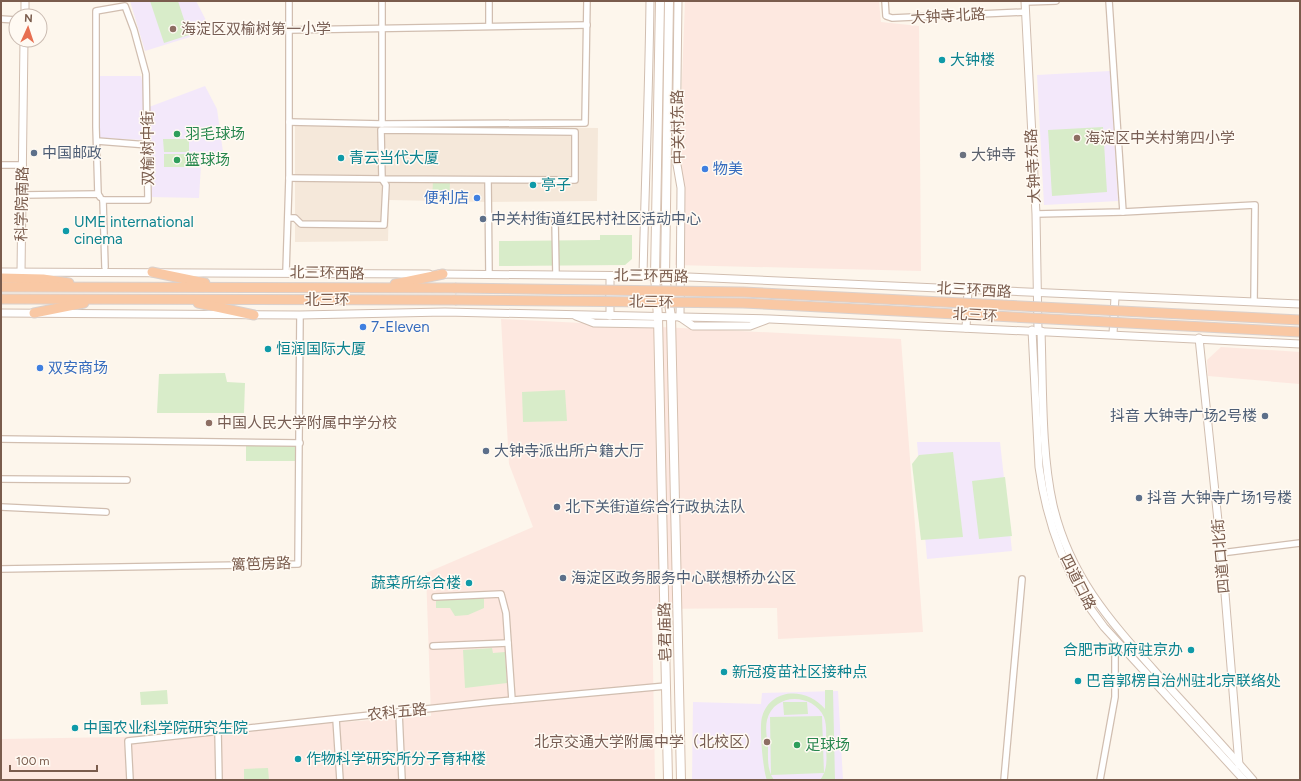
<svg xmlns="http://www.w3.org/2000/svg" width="1301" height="781" viewBox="0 0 1301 781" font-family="Figtree,'Noto Sans SC',sans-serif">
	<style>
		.residential { fill: #f5e8da }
		.commercial { fill: #fde8e0 }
		.education { fill: #f3e8fa }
		.green { fill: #d8ecc9 }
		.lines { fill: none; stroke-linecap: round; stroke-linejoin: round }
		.minor-casing { stroke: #d1beb0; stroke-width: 8 }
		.tertiary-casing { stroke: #d1beb0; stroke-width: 9 }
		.secondary-casing { stroke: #d6c0b0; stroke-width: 10 }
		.trunk-casing { stroke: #dad1cd; stroke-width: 11 }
		.minor { stroke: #fff; stroke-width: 5.5 }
		.tertiary { stroke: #fff; stroke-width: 7 }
		.secondary { stroke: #fff; stroke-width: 8 }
		.trunk { stroke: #f9c8a4; stroke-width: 9 }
		.trunk-bridge-casing { stroke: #dad1cd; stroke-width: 11; stroke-linecap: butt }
		.trunk-bridge { stroke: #f9c8a4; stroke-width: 9 }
		.education-dot { fill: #8d6e63; stroke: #fffaf3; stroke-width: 1.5 }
		.culture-dot { fill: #0f9aa8; stroke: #fffaf3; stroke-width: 1.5 }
		.leisure-dot { fill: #2e9e5b; stroke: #fffaf3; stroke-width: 1.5 }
		.service-dot { fill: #5c6f8a; stroke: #fffaf3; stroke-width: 1.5 }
		.worship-dot { fill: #6b7280; stroke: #fffaf3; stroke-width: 1.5 }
		.shop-dot { fill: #3f7fe0; stroke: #fffaf3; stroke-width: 1.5 }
		.labels { text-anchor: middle; stroke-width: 3; stroke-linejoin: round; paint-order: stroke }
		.street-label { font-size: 15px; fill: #7a5c4d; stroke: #fffaf3 }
		.education-label { font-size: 15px; fill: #785e54; stroke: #fffaf3; text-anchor: start }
		.culture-label { font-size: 15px; fill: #0d838f; stroke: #fffaf3; text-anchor: start }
		.leisure-label { font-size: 15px; fill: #27864d; stroke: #fffaf3; text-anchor: start }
		.service-label { font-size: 15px; fill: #4e5e75; stroke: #fffaf3; text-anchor: start }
		.worship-label { font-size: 15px; fill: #5b616d; stroke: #fffaf3; text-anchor: start }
		.shop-label { font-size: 15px; fill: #366cbe; stroke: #fffaf3; text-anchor: start }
	</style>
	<rect width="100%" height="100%" fill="#fdf6ec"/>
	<path class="residential" d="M295,125L598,128L597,201L488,202L389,200L388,241L295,242Z"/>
	<g class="commercial">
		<path d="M685,1H879L881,22L919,26L921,271L675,265Z"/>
		<path d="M501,319L901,339L923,632L778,639L777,608L652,609L655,780H1V739L121,737L431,716L426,573L533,527L509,464Z"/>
		<path d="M1221,347L1300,352V384L1208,376L1207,360Z"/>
	</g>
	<g class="education">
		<path d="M130,1H196L209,26L206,32L145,51Z"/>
		<path d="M1110,71L1118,201L1044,205L1037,75Z"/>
		<path d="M100,76H141L145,95L144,140L100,138Z"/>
		<path d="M205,86L217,109L224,159L201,165L199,198L150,197L149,107Z"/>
		<path d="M917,442H1000L1012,551L927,559Z"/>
		<path d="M838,691L843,780H692L693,702L761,704L762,693Z"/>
	</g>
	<g class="green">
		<path d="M150,1H178L189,35L164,43Z"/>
		<path d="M1103,127L1107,192L1052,196L1048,130Z"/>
		<path d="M163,139H189V152H164Z"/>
		<rect x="164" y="154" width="26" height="13"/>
		<path d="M433,182L450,183L449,200L432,199Z"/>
		<path d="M600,235H632V259L625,265L499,266V241L600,240Z"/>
		<path d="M225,373L227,382L245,383L244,413H157L159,374Z"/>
		<path d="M565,390L567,421L523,422L522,392Z"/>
		<path d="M246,444L297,445V461H246Z"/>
		<path d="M953,452L963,537L921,540L912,464L919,455Z"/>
		<path d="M1005,477L1012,536L979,539L972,481Z"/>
		<path d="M484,598V608L468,615L455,616L450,608H436V600Z"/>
		<path d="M492,648L493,653L505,652L507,683L465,688L463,650Z"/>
		<path d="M167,690L168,704L141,705L140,692Z"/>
		<path d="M825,690H833L835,780H820C829,769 826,755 826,742C826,734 827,725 824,717C813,693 774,692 767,720C765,728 767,739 768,747C768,759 767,770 774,780H767C763,771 759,727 762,717C771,686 808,688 825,709Z"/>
		<path d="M783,702H807L808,714L784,715Z"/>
		<path d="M822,716L824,773L771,775L770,717Z"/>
		<path d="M268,768L269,780H244V769Z"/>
	</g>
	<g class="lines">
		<defs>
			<g id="minor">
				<path d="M382,1V124"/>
				<path d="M489,1V26"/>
				<path d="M885,1L886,16L892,18L1026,12"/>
				<path d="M1109,1L1123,212"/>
				<path d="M1025,2L1056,1"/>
				<path d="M1,19L16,20"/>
				<path d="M289,30L587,25"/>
				<path d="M289,122L382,124L585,123L587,1"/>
				<path d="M381,130L575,132V180L382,179Z"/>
				<path d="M97,141L148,145"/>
				<path d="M1,165H23"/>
				<path d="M488,180L489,274"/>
				<path d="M98,194L96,127V11L125,6L134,30L146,74L148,200H103"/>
				<path d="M22,195L98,194L100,197"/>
				<path d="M103,200L105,267"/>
				<path d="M1036,214L1123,212L1255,205L1254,302"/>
				<path d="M288,218H295L301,224L384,225L386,185L382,179L289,178"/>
				<path d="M555,221L556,275"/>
				<path d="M286,272L289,178V1"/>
				<path d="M1,439L300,443"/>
				<path d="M1,479L127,480"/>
				<path d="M1,507L106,512"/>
				<path d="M1221,553L1300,543"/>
				<path d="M1,569L298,564L300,315"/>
				<path d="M435,597L501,594L506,613L512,700"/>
				<path d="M433,646L508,643"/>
				<path d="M399,712L402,780"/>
				<path d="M336,719L340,780"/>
				<path d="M218,731L219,780"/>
				<path d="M130,780L128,741L491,702L666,686"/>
				<path d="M1004,780L1022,579"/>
				<path d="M1100,780L1115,697V640"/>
			</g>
			<g id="tertiary">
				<path d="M678,1L676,159L681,188L680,317"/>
				<path d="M1025,1L1036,214L1038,330"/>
				<path d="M25,16V1"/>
				<path d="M1,272L429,274"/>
				<path d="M21,272L24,40"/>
				<path d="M439,274L665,276L1300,304"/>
				<path d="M643,276C645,184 649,93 650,1"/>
				<path d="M610,295L680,296"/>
				<path d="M1,313L300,315L445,312L770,319L1300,344"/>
				<path d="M576,316L594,323L658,324"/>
				<path d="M610,316V276"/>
				<path d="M680,317L693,326H750L766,320"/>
				<path d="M966,328L968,290"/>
				<path d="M1032,330L1039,467C1047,525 1068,582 1104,627L1244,780"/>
				<path d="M1041,331C1043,386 1041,451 1053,505C1070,578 1112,623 1160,677C1191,711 1223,745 1253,780"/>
				<path d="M1113,334L1115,297"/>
				<path d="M1199,338L1223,569L1239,765"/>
			</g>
			<g id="secondary">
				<path d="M660,1L655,276L658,317L668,780"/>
				<path d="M669,1L665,276L671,317L681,780"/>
			</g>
			<g id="trunk">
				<path d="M152,272L205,283"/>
				<path d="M1,278L43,279L69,283"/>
				<path d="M395,284L443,274"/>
				<path d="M1,287L455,288"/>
				<path d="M1,299L455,300"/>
				<path d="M198,303L254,315"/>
				<path d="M34,313L84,303"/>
			</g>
		</defs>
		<use href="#minor" class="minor-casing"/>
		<use href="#tertiary" class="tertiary-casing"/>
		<use href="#secondary" class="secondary-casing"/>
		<use href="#trunk" class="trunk-casing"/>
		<use href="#minor" class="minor"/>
		<use href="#tertiary" class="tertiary"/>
		<use href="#secondary" class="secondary"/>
		<use href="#trunk" class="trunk"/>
		<defs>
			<g id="trunk-bridge">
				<path d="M455,288L743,292L1300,320"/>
				<path d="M455,300L743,303L1300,332"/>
			</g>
		</defs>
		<use href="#trunk-bridge" class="trunk-bridge-casing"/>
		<use href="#trunk-bridge" class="trunk-bridge"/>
	</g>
	<g class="education-dot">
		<circle cx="173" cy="29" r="4"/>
		<circle cx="1077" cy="138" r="4"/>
		<circle cx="209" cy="423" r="4"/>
		<circle cx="767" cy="742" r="4"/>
	</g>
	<g class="culture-dot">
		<circle cx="942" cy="60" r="4"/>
		<circle cx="341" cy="158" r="4"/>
		<circle cx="533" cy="185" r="4"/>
		<circle cx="66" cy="231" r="4"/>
		<circle cx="268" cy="349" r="4"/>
		<circle cx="469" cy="583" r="4"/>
		<circle cx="1191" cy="650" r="4"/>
		<circle cx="724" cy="672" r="4"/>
		<circle cx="1078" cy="681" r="4"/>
		<circle cx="75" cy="728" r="4"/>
		<circle cx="298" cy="759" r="4"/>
	</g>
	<g class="leisure-dot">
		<circle cx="177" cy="134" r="4"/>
		<circle cx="177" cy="160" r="4"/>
		<circle cx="797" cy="745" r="4"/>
	</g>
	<g class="service-dot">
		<circle cx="34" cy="153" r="4"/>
		<circle cx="483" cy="219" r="4"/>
		<circle cx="1265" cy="416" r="4"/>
		<circle cx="486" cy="451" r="4"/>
		<circle cx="1139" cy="498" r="4"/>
		<circle cx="557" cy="507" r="4"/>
		<circle cx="563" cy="578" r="4"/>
	</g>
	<circle class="worship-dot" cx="963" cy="155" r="4"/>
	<g class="shop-dot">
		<circle cx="705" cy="169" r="4"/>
		<circle cx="477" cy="198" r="4"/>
		<circle cx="363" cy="327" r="4"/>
		<circle cx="40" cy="368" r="4"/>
	</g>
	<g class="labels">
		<g class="street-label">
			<text transform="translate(948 16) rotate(-3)" y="5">大钟寺北路</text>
			<text transform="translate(678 127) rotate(-91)" y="5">中关村东路</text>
			<text transform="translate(148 148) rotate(-90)" y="5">双榆树中街</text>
			<text transform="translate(1033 166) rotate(-93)" y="5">大钟寺东路</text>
			<text transform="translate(22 204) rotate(-89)" y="5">科学院南路</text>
			<text transform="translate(327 273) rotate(1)" y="5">北三环西路</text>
			<text transform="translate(651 276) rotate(1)" y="5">北三环西路</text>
			<text transform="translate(974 290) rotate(3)" y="5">北三环西路</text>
			<text x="327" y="305">北三环</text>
			<text transform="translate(651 302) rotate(1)" y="5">北三环</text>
			<text transform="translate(975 315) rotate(3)" y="5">北三环</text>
			<text transform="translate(1221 556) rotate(-95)" y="5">四道口北街</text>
			<text transform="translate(261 564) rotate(-2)" y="5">篱笆房路</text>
			<text transform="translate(1078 582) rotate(63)" y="5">四道口路</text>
			<text transform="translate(665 632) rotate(-91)" y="5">皂君庙路</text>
			<text transform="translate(397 712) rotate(-6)" y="5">农科五路</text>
		</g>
		<g class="education-label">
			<text x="181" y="34">海淀区双榆树第一小学</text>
			<text x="1085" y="143">海淀区中关村第四小学</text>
			<text x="217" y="428">中国人民大学附属中学分校</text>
			<text x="759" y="747" text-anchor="end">北京交通大学附属中学（北校区）</text>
		</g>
		<g class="culture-label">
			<text x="950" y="65">大钟楼</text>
			<text x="349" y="163">青云当代大厦</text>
			<text x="541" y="190">亭子</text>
			<text x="74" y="227">UME international<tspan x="74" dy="17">cinema</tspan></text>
			<text x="276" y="354">恒润国际大厦</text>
			<text x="461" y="588" text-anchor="end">蔬菜所综合楼</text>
			<text x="1183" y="655" text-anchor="end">合肥市政府驻京办</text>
			<text x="732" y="677">新冠疫苗社区接种点</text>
			<text x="1086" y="686">巴音郭楞自治州驻北京联络处</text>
			<text x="83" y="733">中国农业科学院研究生院</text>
			<text x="306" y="764">作物科学研究所分子育种楼</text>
		</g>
		<g class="leisure-label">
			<text x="185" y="139">羽毛球场</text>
			<text x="185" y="165">篮球场</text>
			<text x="805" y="750">足球场</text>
		</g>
		<g class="service-label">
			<text x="42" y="158">中国邮政</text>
			<text x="491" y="224">中关村街道红民村社区活动中心</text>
			<text x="1257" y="421" text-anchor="end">抖音 大钟寺广场2号楼</text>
			<text x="494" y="456">大钟寺派出所户籍大厅</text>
			<text x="1147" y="503">抖音 大钟寺广场1号楼</text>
			<text x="565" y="512">北下关街道综合行政执法队</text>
			<text x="571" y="583">海淀区政务服务中心联想桥办公区</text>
		</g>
		<g class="worship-label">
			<text x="971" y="160">大钟寺</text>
		</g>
		<g class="shop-label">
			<text x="713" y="174">物美</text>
			<text x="469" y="203" text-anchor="end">便利店</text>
			<text x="371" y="332">7-Eleven</text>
			<text x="48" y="373">双安商场</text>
		</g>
	</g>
	<rect width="1301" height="781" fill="none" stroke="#7a5c4d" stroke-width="4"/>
	<g transform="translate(28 28) rotate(3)"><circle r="19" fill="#fffaf3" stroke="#cabbb1"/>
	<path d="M0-3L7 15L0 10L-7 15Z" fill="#e76f51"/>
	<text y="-6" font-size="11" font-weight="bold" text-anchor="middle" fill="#7a5c4d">N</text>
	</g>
	<path d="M10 765v6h87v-6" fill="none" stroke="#7a5c4d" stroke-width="2"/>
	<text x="16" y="765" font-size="12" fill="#7a5c4d" stroke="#fffaf3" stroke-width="3" paint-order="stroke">100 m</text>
</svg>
